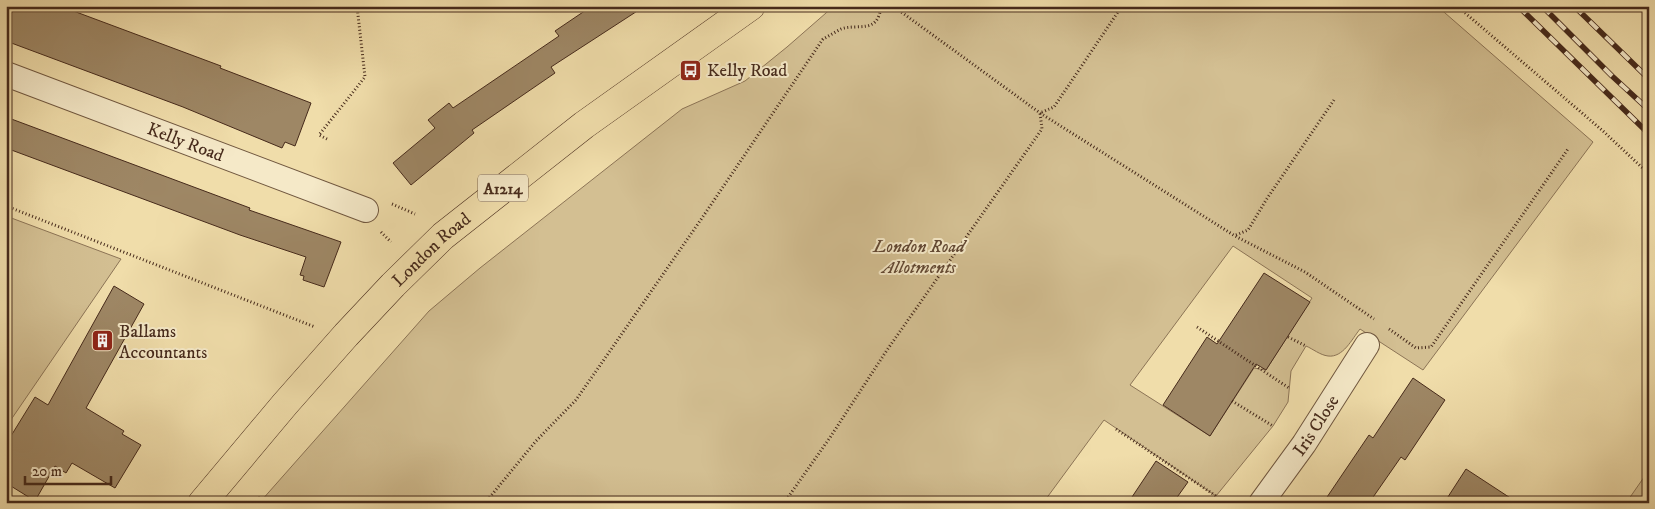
<svg xmlns="http://www.w3.org/2000/svg" width="1655" height="509" viewBox="0 0 1655 509" font-family="'IM FELL DW Pica',serif">
	<style>
		.green { fill: #d3bf92; stroke: #8c7456; fill-rule: evenodd }
		.building { fill: #9e8765; stroke: #462a1b }
		.lines { fill: none; stroke-linecap: round; stroke-linejoin: round }
		.street-casing { stroke: #70573f; stroke-width: 26 }
		.primary-casing { stroke: #462a1b; stroke-width: 29 }
		.path { stroke: #462a1b; stroke-width: 3; stroke-dasharray: 1 2.5; stroke-linecap: butt }
		.street { stroke: #f5e9c8; stroke-width: 24 }
		.primary { stroke: #f0ddaa; stroke-width: 28 }
		.rail-casing { stroke: #462a1b; stroke-width: 5.5 }
		.rail { stroke: #f5e9c8; stroke-width: 4; stroke-dasharray: 11; stroke-linecap: butt }
		.labels { text-anchor: middle; stroke-width: 4; stroke-linejoin: round; paint-order: stroke }
		.shield { fill: #f5e9c8; stroke: #7a634f; stroke-width: 1 }
		.shield-label { font-size: 16px; font-weight: bold; fill: #462a1b }
		.poi-label { font-size: 18px; fill: #462a1b; stroke: #f5e9c8; text-anchor: start }
		.street-label { font-size: 18px; fill: #462a1b; stroke: #f5e9c8 }
		.park-label { font-size: 18px; font-style: italic; fill: #624833; stroke: #f5e9c8 }
	</style>
	<rect width="100%" height="100%" fill="#f0ddaa"/>
	<filter id="stains"><feTurbulence type="fractalNoise" baseFrequency=".004" numOctaves="4"/><feColorMatrix values="0 0 0 0 .2 0 0 0 0 .09 0 0 0 0 .02 0 0 0 .5 -.17"/></filter>
	<radialGradient id="worn" r=".72"><stop offset=".6" stop-color="#630" stop-opacity="0"/><stop offset="1" stop-color="#630" stop-opacity=".3"/></radialGradient>
	<g class="green">
		<path d="M834,6H1437L1593,142L1423,370L1360,329C1352,339 1343,358 1328,356C1320,355 1313,349 1306,346L1291,371L1288,402L1273,426L1216,496L1104,420L1043,503H261V501L429,311L480,268L682,109L745,81L787,47ZM1233,246L1312,298L1266,370L1254,368L1210,436L1130,385Z"/>
		<path d="M6,216L121,259L6,427Z"/>
		<path d="M1649,470V503H1626Z"/>
	</g>
	<g class="building">
		<path d="M6,6H60L221,66L220,68L311,103L295,146L285,142L282,148L183,107L6,41Z"/>
		<path d="M592,6H645L551,67L555,73L472,130L474,133L411,185L393,163L435,128L428,120L449,103L453,108L559,36L555,31Z"/>
		<path d="M6,117L250,208L249,210L341,242L324,287L303,280L304,276L300,275L306,257L240,235L6,148Z"/>
		<path d="M1264,273L1310,302L1266,370L1256,364L1210,436L1163,405L1207,337L1217,344Z"/>
		<path d="M114,286L144,304L86,408L124,431L122,434L141,445L115,488L72,463L66,473L55,466L35,501L6,483V444L35,397L48,405Z"/>
		<path d="M1413,378L1445,400L1405,460L1401,457L1369,503H1323L1369,435L1373,438Z"/>
		<path d="M1156,461L1188,482L1173,503H1128Z"/>
		<path d="M1466,469L1518,503H1444Z"/>
	</g>
	<g class="lines">
		<defs>
			<g id="street">
				<path id="s1" d="M6,74L366,210"/>
				<path id="s2" d="M1261,503L1304,444L1367,345"/>
			</g>
			<g id="primary">
				<path id="s3" d="M202,503L285,404L346,335L393,285L443,236L584,125L751,6"/>
			</g>
		</defs>
		<use href="#street" class="street-casing"/>
		<use href="#primary" class="primary-casing"/>
		<g class="path">
			<path d="M893,6L1040,113L1235,236L1305,272L1374,319"/>
			<path d="M1457,6L1603,131L1649,174"/>
			<path d="M327,139L319,135L365,77L357,6"/>
			<path d="M392,204L415,214"/>
			<path d="M6,206L315,327"/>
			<path d="M381,232L391,242"/>
			<path d="M1236,235L1248,230L1266,200L1334,100"/>
			<path d="M1197,327L1289,388"/>
			<path d="M1389,329L1416,348L1431,347L1568,149"/>
			<path d="M1288,337L1306,346"/>
			<path d="M1232,401L1273,426"/>
			<path d="M1116,429L1216,496"/>
			<path d="M258,497L261,503"/>
			<path d="M485,503L536,441L576,400L702,218L823,39C829,36 835,32 841,29C858,23 878,35 881,6"/>
			<path d="M784,503L829,439L887,350L1042,129L1040,113L1054,107L1122,6"/>
		</g>
		<use href="#street" class="street"/>
		<use href="#primary" class="primary"/>
		<defs>
			<g id="rail">
				<path d="M1518,6L1649,134"/>
				<path d="M1542,6L1612,76L1649,110"/>
				<path d="M1574,6L1649,79"/>
			</g>
		</defs>
		<use href="#rail" class="rail-casing"/>
		<use href="#rail" class="rail"/>
	</g>
	<defs>
		<symbol id="bus-square" viewBox="-11 -11 22 22"><rect x="-9" y="-9" width="18" height="18" rx="4" fill="#8f2418" stroke="#f5e9c8"/><path d="M-5-6H5V4H4V6H2V4H-2V6H-4V4H-5ZM-3.5-4V0h7V-4ZM-3.5 1.2v1.5H-2V1.2ZM2 1.2v1.5H3.5V1.2Z" fill="#fff"/></symbol>
		<symbol id="building-square" viewBox="-11 -11 22 22"><rect x="-9" y="-9" width="18" height="18" rx="4" fill="#8f2418" stroke="#f5e9c8"/><path d="M-4-6H4V6H1V3H-1V6H-4ZM-2.5-4.3h1.7v1.8h-1.7ZM.8-4.3h1.7v1.8H.8ZM-2.5-1h1.7V.8h-1.7ZM.8-1h1.7V.8H.8Z" fill="#fff"/></symbol>
	</defs>
	<g fill-rule="evenodd">
		<use href="#bus-square" x="678" y="58" width="25" height="25"/>
		<use href="#building-square" x="90" y="328" width="25" height="25"/>
	</g>
	<g class="labels">
		<rect class="shield" x="478" y="174.5" width="50" height="27" rx="4"/>
		<g class="shield-label">
			<text x="503" y="194">A1214</text>
		</g>
		<g class="poi-label">
			<text x="707" y="76">Kelly Road</text>
			<text x="119" y="337">Ballams<tspan x="119" dy="21">Accountants</tspan></text>
		</g>
		<g class="street-label">
			<text dy="6" stroke="none"><textPath href="#s1" startOffset="192">Kelly Road</textPath></text>
			<text dy="6" stroke="none"><textPath href="#s3" startOffset="342">London Road</textPath></text>
			<text dy="6" stroke="none"><textPath href="#s2" startOffset="95">Iris Close</textPath></text>
		</g>
		<g class="park-label">
			<text x="919" y="252">London Road<tspan x="919" dy="21">Allotments</tspan></text>
		</g>
	</g>
	<rect width="1655" height="509" fill="none" stroke="#f0ddaa" stroke-width="25"/>
	<rect x="8" y="8" width="1640" height="494" fill="none" stroke="#462a1b" stroke-width="2.5"/>
	<rect x="12" y="12" width="1630" height="484" fill="none" stroke="#462a1b"/>
	<path d="M25 476v8h86v-8" fill="none" stroke="#462a1b" stroke-width="2.5"/>
	<text x="32" y="476" font-size="15" fill="#462a1b" stroke="#f5e9c8" stroke-width="4" paint-order="stroke">20 m</text>
	<rect width="100%" height="100%" filter="url(#stains)"/>
	<rect width="100%" height="100%" fill="url(#worn)"/>
</svg>
